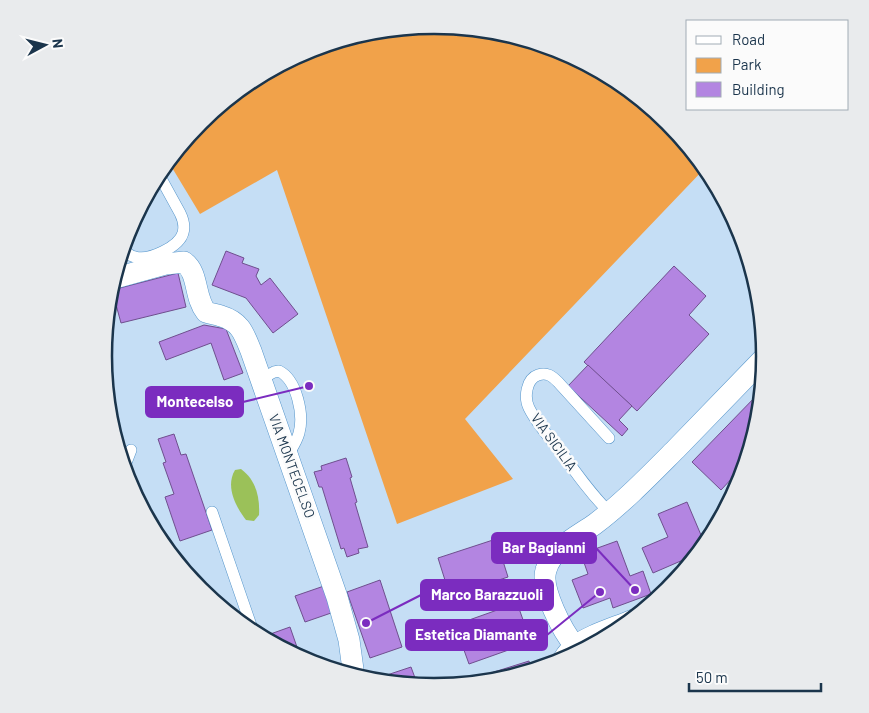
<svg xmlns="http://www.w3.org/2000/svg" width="869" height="713" viewBox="0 0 869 713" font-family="Barlow,sans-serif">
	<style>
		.green { fill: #f1a24a }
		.water { fill: #9bc159 }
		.building { fill: #b385e1; stroke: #6f4f8e }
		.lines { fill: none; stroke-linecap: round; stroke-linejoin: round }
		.service-casing { stroke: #5796cb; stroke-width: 12 }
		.minor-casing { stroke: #5796cb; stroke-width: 22 }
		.service { stroke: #fff; stroke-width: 11 }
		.minor { stroke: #fff; stroke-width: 21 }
		.labels { text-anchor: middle; stroke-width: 5; stroke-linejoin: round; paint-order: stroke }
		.street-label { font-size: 14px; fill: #1b354c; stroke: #fbfbfb }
		.rim { fill: none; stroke: #1b354c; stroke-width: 2.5 }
		.leader { fill: none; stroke: #7b2cbf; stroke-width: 2 }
		.callout-dot { fill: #7b2cbf; stroke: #fbfbfb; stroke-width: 2 }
		.callout { fill: #7b2cbf; stroke: #7b2cbf; stroke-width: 2 }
		.callout-label { font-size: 15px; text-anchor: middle; font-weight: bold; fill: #fff }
	</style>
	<rect width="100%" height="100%" fill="#c5def5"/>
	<path class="green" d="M435,25L499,31L562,50L619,81L669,122L706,167L465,419L513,479L397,524L277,170L200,214L168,161L200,122L251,81L308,50L370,31Z"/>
	<path class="water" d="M241,469C256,480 260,497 259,515L254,521L246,520C236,507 225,487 235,470Z"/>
	<g class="building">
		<path d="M226,251L244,258L242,263L259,269L256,276L261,285L270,278L298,314L273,333L246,298L212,285Z"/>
		<path d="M674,266L706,296L689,315L709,334L637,411L584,362Z"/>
		<path d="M178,273L186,307L121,323L112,290Z"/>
		<path d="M204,325L226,329L243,373L224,380L211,343L166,360L159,342Z"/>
		<path d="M588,365L632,406L619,420L628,429L622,436L568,386Z"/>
		<path d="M759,393L762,396L760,421L747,462L721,490L692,462Z"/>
		<path d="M174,434L181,455L186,454L212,530L180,541L165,497L174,494L163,463L166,462L158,439Z"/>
		<path d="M346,458L352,477L350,478L357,502L355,503L368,547L358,549L359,553L347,557L344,548L341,549L322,487H319L314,472L322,470L321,466Z"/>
		<path d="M687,502L701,535L713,529L714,533L710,541L692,562L690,557L653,573L642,548L668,537L658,514Z"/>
		<path d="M496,539L508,577L450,596L438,558Z"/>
		<path d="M617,541L630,576L643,571L651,594L613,608L610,598L583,608L572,580L588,574L581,554Z"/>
		<path d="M380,580L402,647L370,658L347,592Z"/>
		<path d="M324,586L334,612L305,622L295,596Z"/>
		<path d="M517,603L531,642L469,664L455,625Z"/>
		<path d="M290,627L298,650L289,653L262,639V637Z"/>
		<path d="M529,661L532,672L499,682L477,684L475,678Z"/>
		<path d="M411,667L418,686L379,682L378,678Z"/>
	</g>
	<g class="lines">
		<defs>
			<g id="service">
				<path d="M123,248C126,252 130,256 135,257C149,261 179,247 183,233C185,226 183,219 180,213L158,173"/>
				<path d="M261,379L274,372L279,371C297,380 304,415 299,433C297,441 292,448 288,455"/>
				<path d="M609,438L558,382C552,376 547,372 538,375C526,379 524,398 529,408C537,424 550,439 561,452C576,473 591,494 609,512"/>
				<path d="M124,468L131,450"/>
				<path d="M212,512L254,634"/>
			</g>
			<g id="minor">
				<path d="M119,277L166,264L184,262C199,273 194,297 206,312C211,314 216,314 221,316C241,322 244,334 251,351L337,597L349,640L354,677"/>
				<path d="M575,646C563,632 540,589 546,570C552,548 578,536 595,524C624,502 650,475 676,449C706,418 736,387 766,356"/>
				<path d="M561,663C565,657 568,651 574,647C587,636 617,627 633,620"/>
			</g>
		</defs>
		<use href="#service" class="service-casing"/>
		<use href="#minor" class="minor-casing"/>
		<use href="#service" class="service"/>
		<use href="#minor" class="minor"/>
	</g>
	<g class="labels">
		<g class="street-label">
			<text transform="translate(554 442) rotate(54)" y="5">VIA SICILIA</text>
			<text transform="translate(292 466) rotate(70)" y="5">VIA MONTECELSO</text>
		</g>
	</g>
	<path d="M0 0H869V713H0ZM112 356a322 322 0 1 1 644 0a322 322 0 1 1-644 0Z" fill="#e9ebed" fill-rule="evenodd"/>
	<path class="rim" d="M112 356a322 322 0 1 1 644 0a322 322 0 1 1-644 0Z"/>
	<path class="leader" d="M309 386L243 402M635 590L596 548M366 623L421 595M600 592L547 635"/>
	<g class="callout-dot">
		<circle cx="309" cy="386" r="5"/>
		<circle cx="635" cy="590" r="5"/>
		<circle cx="366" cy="623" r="5"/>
		<circle cx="600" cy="592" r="5"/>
	</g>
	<g class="callout">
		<rect x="146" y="387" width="97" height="30" rx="5"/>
		<rect x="492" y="533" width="104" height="30" rx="5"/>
		<rect x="421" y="580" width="132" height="30" rx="5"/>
		<rect x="406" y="620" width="141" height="30" rx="5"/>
	</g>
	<g class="callout-label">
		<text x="195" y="407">Montecelso</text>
		<text x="544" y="553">Bar Bagianni</text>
		<text x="487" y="600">Marco Barazzuoli</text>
		<text x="476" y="640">Estetica Diamante</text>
	</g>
	<rect x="686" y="20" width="162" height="90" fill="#fbfbfb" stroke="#a1acb5"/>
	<rect x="696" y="36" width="25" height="8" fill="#ffffff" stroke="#a1acb5"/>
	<text x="732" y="45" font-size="15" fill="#1b354c">Road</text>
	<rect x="696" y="58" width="25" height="15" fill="#f1a24a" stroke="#a1acb5"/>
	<text x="732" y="70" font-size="15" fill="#1b354c">Park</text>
	<rect x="696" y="82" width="25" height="15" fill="#b385e1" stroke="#a1acb5"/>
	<text x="732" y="95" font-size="15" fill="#1b354c">Building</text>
	<g transform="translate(45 45) rotate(83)" stroke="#fbfbfb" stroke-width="4" paint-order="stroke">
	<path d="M0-4L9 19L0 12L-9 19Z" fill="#1b354c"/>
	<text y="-8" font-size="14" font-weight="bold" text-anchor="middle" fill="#1b354c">N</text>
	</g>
	<path d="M689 683v8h132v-8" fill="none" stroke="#1b354c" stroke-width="2.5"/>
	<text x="696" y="683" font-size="15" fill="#1b354c" stroke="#fbfbfb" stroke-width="4" paint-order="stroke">50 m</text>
</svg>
